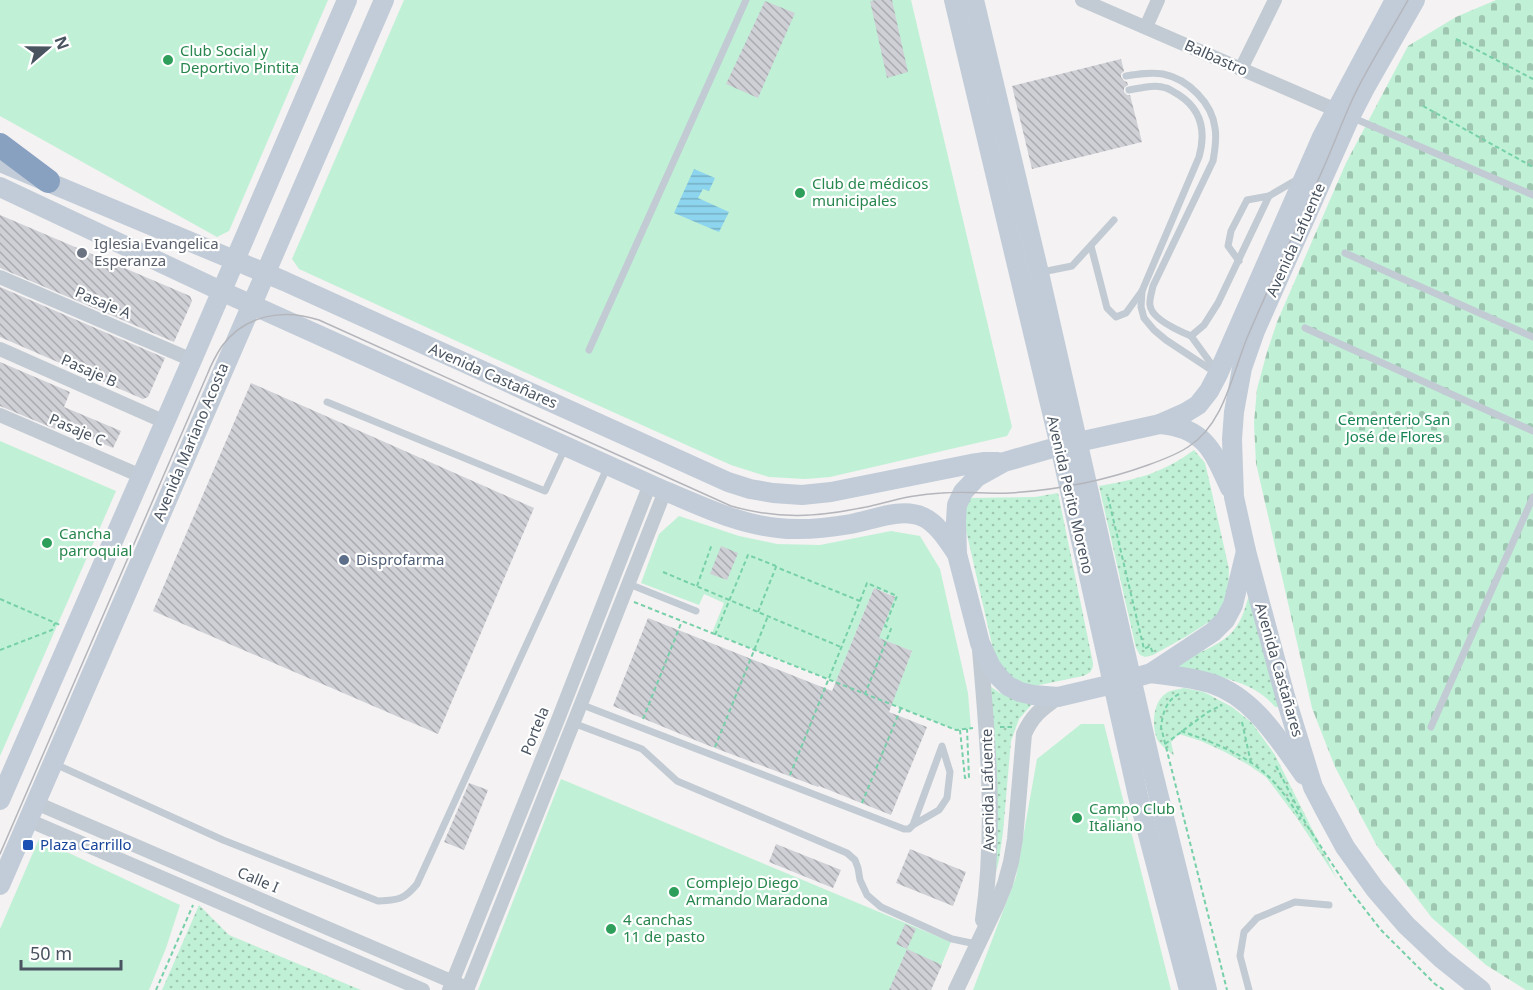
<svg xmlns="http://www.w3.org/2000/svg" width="1533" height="990" viewBox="0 0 1533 990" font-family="'Noto Sans',sans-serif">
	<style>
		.grass { fill: url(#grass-dots) }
		.cemetery { fill: url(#cemetery-stones) }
		.park { fill: #c0f1d6 }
		.water { fill: url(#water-rules) }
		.building { fill: url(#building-back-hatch) }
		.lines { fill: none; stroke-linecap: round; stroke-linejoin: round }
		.path { stroke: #77d0a9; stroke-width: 2; stroke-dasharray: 4.5 3; stroke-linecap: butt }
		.service { stroke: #c2cbd3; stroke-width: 7 }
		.minor { stroke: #c2cbd3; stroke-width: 14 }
		.tertiary { stroke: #c2cbd3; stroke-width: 16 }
		.secondary { stroke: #c2ccd8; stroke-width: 20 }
		.motorway { stroke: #89a1c1; stroke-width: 24 }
		.tram { stroke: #b4b6bc; stroke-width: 1.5 }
		.leisure-dot { fill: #2e9e5b; stroke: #fff; stroke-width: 2 }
		.worship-dot { fill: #6b7280; stroke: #fff; stroke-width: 2 }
		.service-dot { fill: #5c6f8a; stroke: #fff; stroke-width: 2 }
		.transit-dot { fill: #1a4fb4; stroke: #fff; stroke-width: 2 }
		.labels { text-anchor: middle; stroke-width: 4.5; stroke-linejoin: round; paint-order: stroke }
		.leisure-label { font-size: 15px; fill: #27864d; stroke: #fff; text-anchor: start }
		.street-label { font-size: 15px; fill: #495460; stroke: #fff }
		.worship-label { font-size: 15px; fill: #5b616d; stroke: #fff; text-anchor: start }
		.park-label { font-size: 15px; fill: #168553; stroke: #fff }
		.service-label { font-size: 15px; fill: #4e5e75; stroke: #fff; text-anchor: start }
		.transit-label { font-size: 15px; fill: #164399; stroke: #fff; text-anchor: start }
	</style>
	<defs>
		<pattern id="grass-dots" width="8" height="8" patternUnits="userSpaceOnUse" patternTransform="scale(1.5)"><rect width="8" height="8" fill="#c0f1d6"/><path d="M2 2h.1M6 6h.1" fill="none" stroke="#9ec6b1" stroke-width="1.8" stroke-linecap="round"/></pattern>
		<pattern id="cemetery-stones" width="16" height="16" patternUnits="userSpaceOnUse" patternTransform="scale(1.5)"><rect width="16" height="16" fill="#c0f1d6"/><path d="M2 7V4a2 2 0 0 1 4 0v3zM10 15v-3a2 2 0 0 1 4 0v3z" fill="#9ec6b1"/></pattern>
		<pattern id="water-rules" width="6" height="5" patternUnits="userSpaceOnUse" patternTransform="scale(1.5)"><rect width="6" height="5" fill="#8dd5ee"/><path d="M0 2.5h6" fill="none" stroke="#75afc4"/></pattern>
		<pattern id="building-back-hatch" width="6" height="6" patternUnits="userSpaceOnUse" patternTransform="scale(1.5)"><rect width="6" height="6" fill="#ced0d6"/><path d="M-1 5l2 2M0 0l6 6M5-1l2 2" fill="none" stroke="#a9abb1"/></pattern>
	</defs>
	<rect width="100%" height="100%" fill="#f4f2f2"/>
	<g class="grass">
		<path d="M1194,450L1205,463L1209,480L1229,569L1228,596L1215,618L1187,636L1153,655L1145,657L1140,655L1136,648L1099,486C1138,479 1161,474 1194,450Z"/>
		<path d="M1058,493L1093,663C1093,671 1090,673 1083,676L1030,687L1005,675L993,649L963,517L967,504L970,498L1035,497Z"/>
		<path d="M1249,596L1279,703L1278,707H1275C1254,680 1214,676 1183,669L1176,666C1195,651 1222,648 1236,627C1243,618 1245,607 1249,596Z"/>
		<path d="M988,684C1001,696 1016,701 1034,702L1019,719L1011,741L1003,832L999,860L992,888Z"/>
		<path d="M1184,688L1204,692L1232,707L1252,723L1275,755L1337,879L1297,818L1266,777L1247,764L1223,751L1201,741L1179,734L1171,742L1174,756C1169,751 1160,745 1157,739C1151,724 1153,698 1170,691C1174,690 1180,689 1184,688Z"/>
		<path d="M199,905L229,935L361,990H162Z"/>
	</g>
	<path class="cemetery" d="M1496,0H1533V990H1526L1486,965L1432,918L1377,846L1335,767L1312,708L1256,463L1254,423L1257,389L1267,352L1277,322L1346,163L1408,46L1456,17Z"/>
	<g class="park">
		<path d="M0,0H328L229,231L217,237L0,116Z"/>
		<path d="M404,0H911L1012,427L1007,436L830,477L805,479L769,477L731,465L555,386L299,269L292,259Z"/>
		<path d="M0,441L116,491L0,756Z"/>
		<path d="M679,516L739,536L777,544L820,545L891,531L920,536L940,569L968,693L971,729L956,730L891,704L912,651L878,638L895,596L874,588L836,682L712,633L724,603L704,594L699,605L641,583L659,534Z"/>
		<path d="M1081,724H1104L1171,990H973L1016,877L1037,759Z"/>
		<path d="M561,779L951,942L931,990H478Z"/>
		<path d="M39,839L180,905L166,948L149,990H0V929Z"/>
	</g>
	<path class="water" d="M694,169L715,178L709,191L703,189L698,198L729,212L719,232L674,213Z"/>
	<g class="building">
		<path d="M876,0H892L908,72L887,78L870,1Z"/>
		<path d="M765,1L795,13L758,98L726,84Z"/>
		<path d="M1121,59L1124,71L1121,74V77L1124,81L1127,82L1128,85L1124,88V92L1127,95H1130L1142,142L1032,169L1012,86Z"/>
		<path d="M0,215L190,296L192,301L174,342L0,268Z"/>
		<path d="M0,287L165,358L148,397L143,399L0,337Z"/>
		<path d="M0,362L70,392L64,407L121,431L113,448L57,424L55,429L0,406Z"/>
		<path d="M251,383L534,508L438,734L153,611Z"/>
		<path d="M721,546L738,553L727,580L710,574Z"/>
		<path d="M874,588L895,597L879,638L912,651L889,712L927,727L891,815L819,786L818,787L707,745L613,706L648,618L832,691Z"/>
		<path d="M469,783L488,790L464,850L444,842Z"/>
		<path d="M776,844L841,870L833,888L769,862Z"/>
		<path d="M910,849L966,872L953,906L896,883Z"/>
		<path d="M905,924L916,929L907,949L896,944Z"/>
		<path d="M907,949L942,965L931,990H889Z"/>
	</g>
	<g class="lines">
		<g class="path">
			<path d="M1456,39L1533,79"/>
			<path d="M1423,106L1533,167"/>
			<path d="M1108,497L1144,649L1150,646L1153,653"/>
			<path d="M663,572L841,647"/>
			<path d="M697,586L712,544"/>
			<path d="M0,599L60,625"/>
			<path d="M860,601L867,583L897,596L885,626L891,629L865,694"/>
			<path d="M634,602L956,730L973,728"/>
			<path d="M758,612L776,567L860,601L790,775"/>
			<path d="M715,635L748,555L776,566"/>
			<path d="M0,650L52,630L55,623"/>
			<path d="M1179,694C1166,701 1163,712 1161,727L1227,990"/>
			<path d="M643,719L682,621"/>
			<path d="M1242,722L1251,763"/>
			<path d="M1000,727H1012"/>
			<path d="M960,730L965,778H969L967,729"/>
			<path d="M1181,731C1212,742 1246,754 1270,778C1282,790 1292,805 1301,819"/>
			<path d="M1165,744L1208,712L1222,705"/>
			<path d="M715,747L768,616"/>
			<path d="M1276,766L1306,824L1346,885L1381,930L1435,984L1444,990"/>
			<path d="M862,803L901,708"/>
			<path d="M156,990L193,905"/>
		</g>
		<g class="service">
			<path d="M1126,76C1138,74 1150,72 1163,74C1188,79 1212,103 1215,128C1217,139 1215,150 1213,161L1153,286C1152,291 1149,300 1150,305C1151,319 1179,331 1191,336L1204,325L1218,303L1269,196L1298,179"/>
			<path d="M1129,90C1141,88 1155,84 1166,88C1170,89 1175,93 1179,95C1202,110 1206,132 1199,157L1142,291L1141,307L1144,318L1154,330L1166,340L1216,373"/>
			<path d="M1351,117L1533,195"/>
			<path d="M1091,246L1107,308L1116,317L1126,313L1142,291"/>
			<path d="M1345,253L1533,337"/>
			<path d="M1239,261L1228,246L1231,231L1247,200L1269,196"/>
			<path d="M1042,272L1072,266L1114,220"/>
			<path d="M1305,328L1533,431"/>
			<path d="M1191,336L1215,369"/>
			<path d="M589,350L746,0"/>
			<path d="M327,402L545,491L565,448"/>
			<path d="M629,584L696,611"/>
			<path d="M580,704L904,829H909L913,825L939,810L947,798L950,772L942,746L913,825"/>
			<path d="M573,723L642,749L677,781L847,853L855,860L858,868L860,880L867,895L881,907L952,939L976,944"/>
			<path d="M1431,727L1533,497"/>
			<path d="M55,764L223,840L378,901C398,900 404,900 417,884L608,466"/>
			<path d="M1249,990L1240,956L1244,932L1257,918L1295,902L1329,905"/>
		</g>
		<g class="minor">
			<path d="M1082,0L1343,113"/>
			<path d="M1146,27L1158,0"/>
			<path d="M1241,69L1275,0"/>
			<path d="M0,277L192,360"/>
			<path d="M0,349L165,422"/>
			<path d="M0,415L141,476"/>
			<path d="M36,803L460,985"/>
			<path d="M28,820L423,990"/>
			<path d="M449,990L559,717L650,484"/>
			<path d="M467,990L581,704L665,491"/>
		</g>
		<g class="tertiary">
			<path d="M980,650C988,740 996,830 983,920"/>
			<path d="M956,990L997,904L1005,884L1011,862L1015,839L1024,734C1032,716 1041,709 1058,697"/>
		</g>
		<g class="secondary">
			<path d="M954,0L1060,446L1138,796L1189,990"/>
			<path d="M974,0L1039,273L1150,761L1207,990"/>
			<path d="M1415,0L1366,86L1350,117L1255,331L1242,368L1234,412L1232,439L1234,497L1246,551L1285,696L1313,787L1325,810L1345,847L1375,889L1406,925L1442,959L1481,990"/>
			<path d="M0,162L284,281L728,482L750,489L773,493L802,495L831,492L971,464L985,462H998"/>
			<path d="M0,187L221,291L665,491C702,506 737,524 778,528C802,531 827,528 851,524C873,520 901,507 923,517C938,524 948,541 957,554"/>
			<path d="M1160,424C1205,428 1213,451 1230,488"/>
			<path d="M1246,551L1233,605L1225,620L1213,632L1151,673L1113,684L1058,697L1033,695L1020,692L1008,686L999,677L991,667L980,643L957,554L956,521L957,505L963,492L977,477L1004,462L1060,446L1160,424L1185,413L1198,405L1209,391L1218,374L1322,137L1395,0"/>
			<path d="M1151,673C1171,676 1191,677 1210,683C1254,697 1279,740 1304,775"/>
			<path d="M0,800L192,360L347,0"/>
			<path d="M0,885L384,0"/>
		</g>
		<path class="motorway" d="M0,145L48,181"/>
		<path class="tram" d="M0,854L207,375C211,365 216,355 222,346C245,315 283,308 319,320L731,506C780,520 817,517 866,507C892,501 914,494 942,493C965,491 987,494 1010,493C1056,490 1104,481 1148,465C1162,460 1176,455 1188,447C1224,424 1232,375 1247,338C1270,284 1295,232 1319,178C1331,152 1341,124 1353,98C1369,64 1390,33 1408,0"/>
	</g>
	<g class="leisure-dot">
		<circle cx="168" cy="60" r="6"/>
		<circle cx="800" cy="193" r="6"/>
		<circle cx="47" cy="543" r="6"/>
		<circle cx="1077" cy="818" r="6"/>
		<circle cx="674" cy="892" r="6"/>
		<circle cx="611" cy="929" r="6"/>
	</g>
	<circle class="worship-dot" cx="82" cy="253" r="6"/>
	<circle class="service-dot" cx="344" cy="560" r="6"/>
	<rect class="transit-dot" x="22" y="839" width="12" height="12" rx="3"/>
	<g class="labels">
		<g class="leisure-label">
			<text x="180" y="56">Club Social y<tspan x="180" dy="17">Deportivo Pintita</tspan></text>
			<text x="812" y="189">Club de médicos<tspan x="812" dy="17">municipales</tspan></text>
			<text x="59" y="539">Cancha<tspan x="59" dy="17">parroquial</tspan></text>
			<text x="1089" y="814">Campo Club<tspan x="1089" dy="17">Italiano</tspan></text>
			<text x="686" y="888">Complejo Diego<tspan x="686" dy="17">Armando Maradona</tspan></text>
			<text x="623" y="925">4 canchas<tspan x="623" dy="17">11 de pasto</tspan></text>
		</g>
		<g class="street-label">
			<text transform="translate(1216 58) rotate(24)" y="5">Balbastro</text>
			<text transform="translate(1296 240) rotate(-66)" y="5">Avenida Lafuente</text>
			<text transform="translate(103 303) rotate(23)" y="5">Pasaje A</text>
			<text transform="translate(89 371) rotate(24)" y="5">Pasaje B</text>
			<text transform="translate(493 376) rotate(24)" y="5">Avenida Castañares</text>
			<text transform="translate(77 430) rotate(23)" y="5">Pasaje C</text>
			<text transform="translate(191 442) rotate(-67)" y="5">Avenida Mariano Acosta</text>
			<text transform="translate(1070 495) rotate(77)" y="5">Avenida Perito Moreno</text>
			<text transform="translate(1279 670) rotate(74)" y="5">Avenida Castañares</text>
			<text transform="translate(535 731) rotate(-68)" y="5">Portela</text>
			<text transform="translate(988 790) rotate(-91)" y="5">Avenida Lafuente</text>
			<text transform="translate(258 880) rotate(23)" y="5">Calle I</text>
		</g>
		<g class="worship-label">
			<text x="94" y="249">Iglesia Evangelica<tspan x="94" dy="17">Esperanza</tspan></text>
		</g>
		<g class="park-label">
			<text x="1394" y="425">Cementerio San<tspan x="1394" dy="17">José de Flores</tspan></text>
		</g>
		<g class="service-label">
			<text x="356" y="565">Disprofarma</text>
		</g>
		<g class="transit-label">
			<text x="40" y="850">Plaza Carrillo</text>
		</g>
	</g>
	<g transform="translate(48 48) rotate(70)" stroke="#ffffff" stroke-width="4.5" paint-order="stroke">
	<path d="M0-4.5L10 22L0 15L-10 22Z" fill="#495460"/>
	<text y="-9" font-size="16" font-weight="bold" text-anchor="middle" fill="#495460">N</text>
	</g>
	<path d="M21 960v9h100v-9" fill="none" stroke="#495460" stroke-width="3"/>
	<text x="30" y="960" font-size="18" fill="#495460" stroke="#ffffff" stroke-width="4.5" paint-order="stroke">50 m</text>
</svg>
